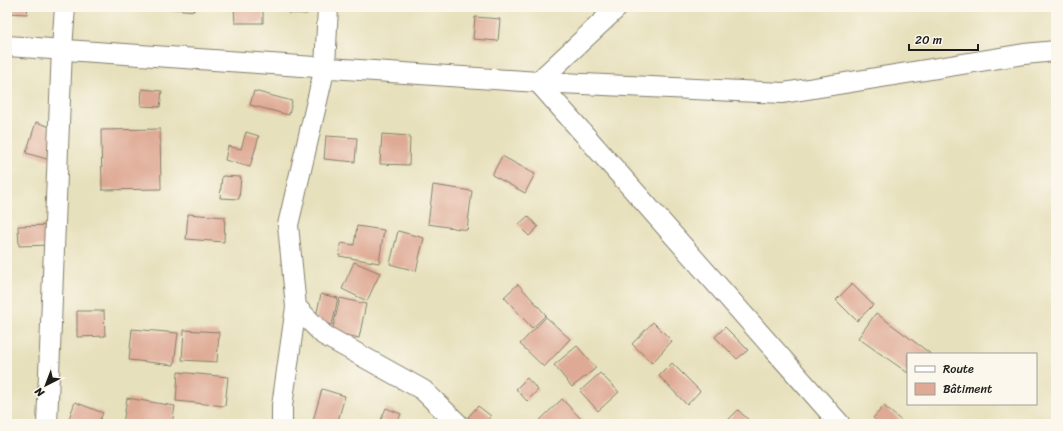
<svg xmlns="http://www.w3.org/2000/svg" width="1063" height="431" viewBox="0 0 1063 431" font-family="Sriracha,sans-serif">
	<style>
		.building { fill: #dfaa95 }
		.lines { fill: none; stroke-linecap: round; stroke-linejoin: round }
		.street-casing { stroke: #827e6c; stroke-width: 22 }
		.street { stroke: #fff; stroke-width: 20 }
	</style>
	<rect width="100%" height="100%" fill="#fbf7ec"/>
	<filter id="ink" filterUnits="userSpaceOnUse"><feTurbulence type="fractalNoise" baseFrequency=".025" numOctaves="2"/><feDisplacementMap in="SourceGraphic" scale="8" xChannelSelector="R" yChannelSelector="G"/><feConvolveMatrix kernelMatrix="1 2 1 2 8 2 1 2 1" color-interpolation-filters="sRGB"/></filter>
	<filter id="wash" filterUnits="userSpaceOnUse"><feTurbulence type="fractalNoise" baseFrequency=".012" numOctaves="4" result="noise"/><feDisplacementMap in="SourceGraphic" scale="16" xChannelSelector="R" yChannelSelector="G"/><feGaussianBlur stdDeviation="0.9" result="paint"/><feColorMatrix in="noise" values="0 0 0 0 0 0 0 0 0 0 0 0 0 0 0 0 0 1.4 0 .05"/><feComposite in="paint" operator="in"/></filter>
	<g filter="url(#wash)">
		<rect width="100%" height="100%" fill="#e7e0bc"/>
		<g id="blocks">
			<g class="building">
				<path d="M7,7H28L27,14L7,13Z"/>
				<path d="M165,7H195L194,11L165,8Z"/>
				<path d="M234,7H263V23H235Z"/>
				<path d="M289,7H308L307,14L288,13Z"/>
				<path d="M475,17L500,19L498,41L473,39Z"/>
				<path d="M142,89L162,91L160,107L141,106Z"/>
				<path d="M254,91L292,101L289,115L250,105Z"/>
				<path d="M36,122L59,130L50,160L26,153Z"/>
				<path d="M160,129L161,189L102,190L101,130Z"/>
				<path d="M246,132L259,136L250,167L225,160L228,146L241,149Z"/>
				<path d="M382,134L410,136L409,165L380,164Z"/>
				<path d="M326,136L357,138L355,162L324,159Z"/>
				<path d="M502,156L535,174L525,193L492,175Z"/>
				<path d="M222,176L241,177L239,199L220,198Z"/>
				<path d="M433,185L472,191L467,230L428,224Z"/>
				<path d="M188,214L225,217L224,242L186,239Z"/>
				<path d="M528,216L538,227L529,236L518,225Z"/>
				<path d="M51,225L52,245L19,246L18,226Z"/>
				<path d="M357,226L384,230L379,263L339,256L341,243L354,245Z"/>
				<path d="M398,231L424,238L416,271L390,264Z"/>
				<path d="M354,262L380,273L367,301L342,289Z"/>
				<path d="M518,284L546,315L532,328L504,297Z"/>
				<path d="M852,284L873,305L857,321L836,300Z"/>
				<path d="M321,294L338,298L332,325L315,321Z"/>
				<path d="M340,298L366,304L359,338L332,332Z"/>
				<path d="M77,311H104L105,336L77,337Z"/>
				<path d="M876,313L931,354H908V373L858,338Z"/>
				<path d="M546,317L570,339L544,367L520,344Z"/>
				<path d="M653,322L672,341L652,363L632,344Z"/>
				<path d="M725,327L748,350L737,359L715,337Z"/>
				<path d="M132,329L178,333L174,365L129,360Z"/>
				<path d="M184,330L219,332L217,362L182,360Z"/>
				<path d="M577,346L596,368L572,387L554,365Z"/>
				<path d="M672,363L700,391L687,405L659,376Z"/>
				<path d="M178,372L228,377L225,406L176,401Z"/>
				<path d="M600,373L619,392L598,411L580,391Z"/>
				<path d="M527,378L538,390L527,401L516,389Z"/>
				<path d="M322,389L345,396L337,424H312Z"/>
				<path d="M127,398L175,406L172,424H123Z"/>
				<path d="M562,399L584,422L583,424H541L538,422Z"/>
				<path d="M75,402L103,413L98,424H67Z"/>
				<path d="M478,406L491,416L484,424H477L468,417Z"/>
				<path d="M884,406L905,424H880L873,418Z"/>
				<path d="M386,408L401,414L397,424H392L381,420Z"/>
				<path d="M738,410L753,424H724Z"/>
			</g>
		</g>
	</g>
	<g filter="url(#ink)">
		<use href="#blocks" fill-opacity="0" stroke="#827e6c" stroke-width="1"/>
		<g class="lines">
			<defs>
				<g id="street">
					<path d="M328,7L325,67L288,225L296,307L324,335L423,390L458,424"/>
					<path d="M7,46L538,82L783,93L1024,54L1056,51"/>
					<path d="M538,82L840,424"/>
					<path d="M538,82L618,7"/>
					<path d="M47,424L62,49L65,7"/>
					<path d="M282,424V406L296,307"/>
				</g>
			</defs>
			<use href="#street" class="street-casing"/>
			<use href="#street" class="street"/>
		</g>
	</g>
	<rect width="1063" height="431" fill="none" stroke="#fbf7ec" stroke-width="24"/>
	<rect x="907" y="353" width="130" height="52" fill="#fbf7ec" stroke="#a29f99"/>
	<rect x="915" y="366" width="20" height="6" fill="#ffffff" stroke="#a29f99"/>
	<text x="943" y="373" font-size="12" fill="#1c1c1c">Route</text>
	<rect x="915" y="383" width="20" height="12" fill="#dfaa95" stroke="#a29f99"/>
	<text x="943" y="393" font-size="12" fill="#1c1c1c">Bâtiment</text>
	<g transform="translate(46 385) rotate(222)" stroke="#fbf7ec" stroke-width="3" paint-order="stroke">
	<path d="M0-3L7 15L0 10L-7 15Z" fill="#1c1c1c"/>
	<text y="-6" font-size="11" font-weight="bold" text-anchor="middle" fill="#1c1c1c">N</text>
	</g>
	<path d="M909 44v6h69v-6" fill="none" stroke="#1c1c1c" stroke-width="2"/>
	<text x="915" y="44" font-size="12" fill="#1c1c1c" stroke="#fbf7ec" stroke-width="3" paint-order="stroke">20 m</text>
</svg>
